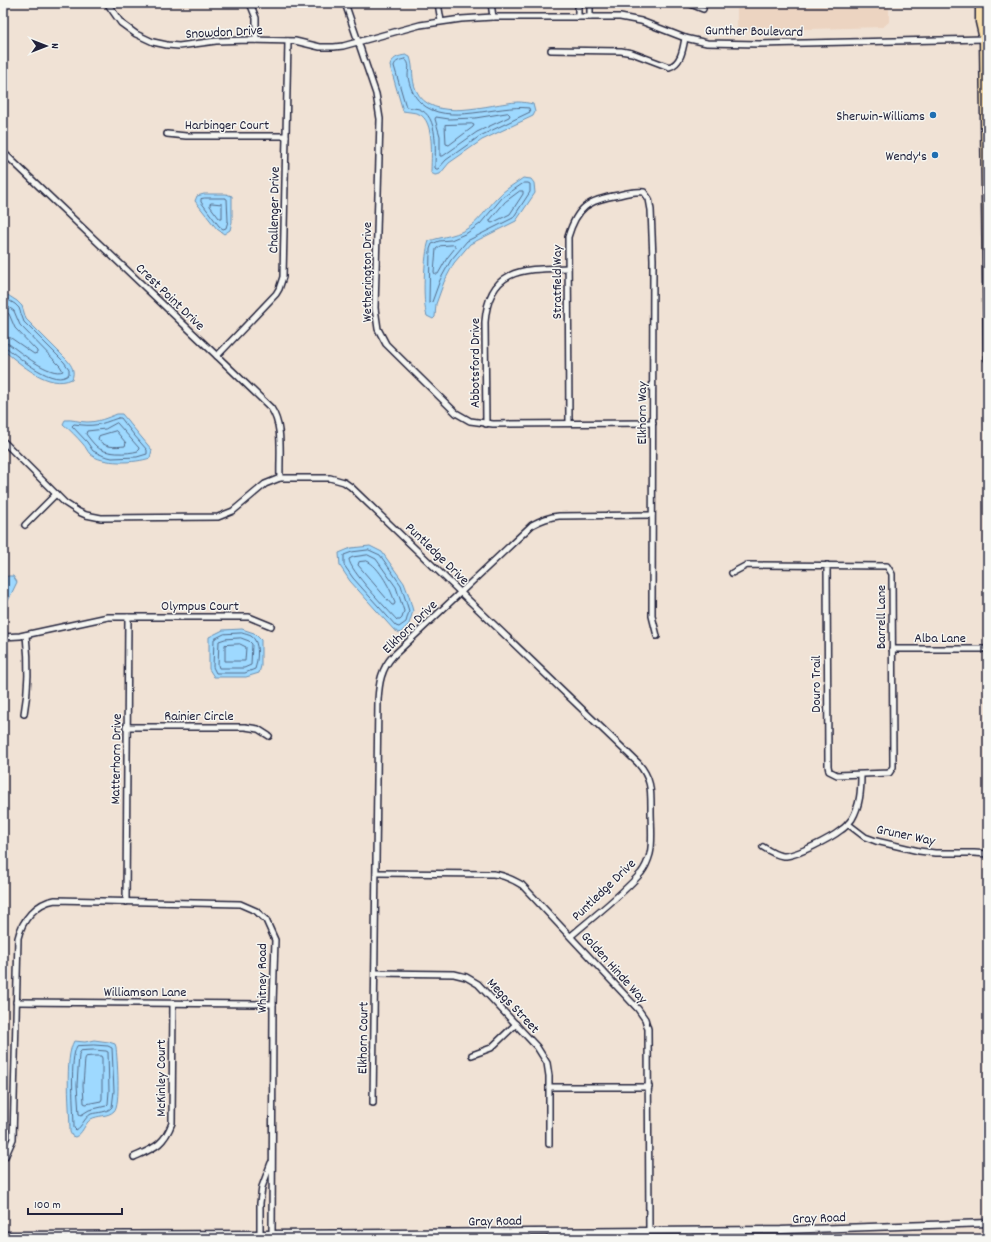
<svg xmlns="http://www.w3.org/2000/svg" width="991" height="1242" viewBox="0 0 991 1242" font-family="Dekko,sans-serif">
	<style>
		.built { fill: #ecd4c1 }
		.water { fill: #9ed9ff; stroke: #6c90b1 }
		.lines { fill: none; stroke-linecap: round; stroke-linejoin: round }
		.shore { stroke: #546b89; stroke-width: 1 }
		.minor-casing { stroke: #22223b; stroke-width: 8 }
		.tertiary-casing { stroke: #22223b; stroke-width: 9 }
		.primary-casing { stroke: #22223b; stroke-width: 11 }
		.minor { stroke: #f6f6f2; stroke-width: 5 }
		.tertiary { stroke: #f6f6f2; stroke-width: 6 }
		.primary { stroke: #f8deab; stroke-width: 8 }
		.poi-dot { fill: #1f6fb2; stroke: #f6f6f2; stroke-width: 1.5 }
		.labels { text-anchor: middle; stroke-width: 3; stroke-linejoin: round; paint-order: stroke }
		.street-label { font-size: 14px; fill: #22223b; stroke: #f6f6f2 }
		.poi-label { font-size: 14px; fill: #22223b; stroke: #f6f6f2; text-anchor: end }
	</style>
	<rect width="100%" height="100%" fill="#f0e2d5"/>
	<filter id="ink" filterUnits="userSpaceOnUse"><feTurbulence type="fractalNoise" baseFrequency=".025" numOctaves="2"/><feDisplacementMap in="SourceGraphic" scale="8" xChannelSelector="R" yChannelSelector="G"/><feConvolveMatrix kernelMatrix="1 2 1 2 8 2 1 2 1" color-interpolation-filters="sRGB"/></filter>
	<g filter="url(#ink)">
		<path class="built" d="M737,3H889V22L883,27L740,31L737,28Z"/>
		<g class="water">
			<path d="M406,55L410,57C414,68 411,79 416,90C432,125 490,103 518,102C523,102 528,103 533,104L535,112L533,116L482,140L449,163L440,174L435,175L431,173C431,158 435,121 419,114C414,112 408,112 403,111L390,66C392,58 398,56 406,55Z"/>
			<path d="M523,178L531,179L534,183L535,193L516,221L470,244L454,263L444,282L436,304L435,317L433,319L427,316C422,303 424,254 429,241C441,237 454,236 465,230C479,222 487,208 498,197C505,189 515,184 523,178Z"/>
			<path d="M204,194H226L232,196V222L230,230L224,234L217,229L195,201L197,196Z"/>
			<path d="M3,292L17,301L22,306L26,319L67,360C72,366 75,371 72,379C48,390 21,364 3,350Z"/>
			<path d="M117,414H122L152,450L150,458C136,463 102,465 90,454C87,451 86,447 83,444C77,437 70,430 63,424L65,420C72,419 79,422 87,422C98,422 107,418 117,414Z"/>
			<path d="M370,546L382,552L404,583L409,596L413,611L409,624L400,633L394,630L350,581L340,566L339,553L351,548Z"/>
			<path d="M9,576H13L17,582L7,603L6,618L3,621V577Z"/>
			<path d="M242,629L254,633L261,640V666L259,673L246,677H214L209,669V637L223,630Z"/>
			<path d="M94,1040L109,1042L115,1044L116,1047C117,1057 121,1105 114,1111C108,1117 98,1115 91,1119C84,1124 83,1134 75,1137L72,1136L70,1132C70,1111 64,1058 74,1041L85,1042Z"/>
		</g>
		<g class="lines">
			<g class="shore">
				<path d="M405,59C411,64 408,69 408,76C409,86 414,97 421,103C447,127 498,104 529,108L530,112L480,136L446,160L438,169H436L435,168C435,151 439,116 419,109C415,108 411,108 406,107L394,66C395,61 400,60 405,59Z"/>
				<path d="M508,113L510,115L509,117L477,132L443,156H440V136L435,119L436,117L449,119L475,118Z"/>
				<path d="M472,124L474,125L473,127L449,145L446,144L445,125Z"/>
				<path d="M524,183H528L530,184V192L513,218L467,241L451,260L440,280L432,302L429,303L430,249L432,244L439,241L451,240L467,233L480,224L502,198Z"/>
				<path d="M520,191H523V194L510,214L492,223L490,222V220L505,202Z"/>
				<path d="M205,198H225L227,199L228,221L226,228L223,229L219,226L201,202V199Z"/>
				<path d="M212,203L222,204V218H219L210,206V204Z"/>
				<path d="M453,245L455,246V248L447,258L438,274H435L434,272L436,249L440,246Z"/>
				<path d="M3,297L15,304L19,308L24,322L64,362L69,369V374C56,389 18,357 7,348H3"/>
				<path d="M3,303L14,311L20,325L60,366L63,371C50,377 20,352 9,344L3,343"/>
				<path d="M3,310L9,314L15,328L37,351V353L34,354L11,338L3,336"/>
				<path d="M118,418H121L134,435L147,450V454L137,457L112,458L104,456L93,451L87,442L72,426L74,424C95,427 98,425 118,418Z"/>
				<path d="M117,423L139,448L138,451C128,454 104,455 96,446C92,442 89,438 86,434L87,431L105,429Z"/>
				<path d="M116,431L126,443L125,446C115,447 104,448 98,439L99,436Z"/>
				<path d="M369,550L380,555L401,585L409,611L406,622L399,627L396,626L353,578L344,565V555L352,552Z"/>
				<path d="M368,555L376,559L396,587L404,611L402,618L400,620H397C388,610 349,570 349,559L353,557Z"/>
				<path d="M367,561C379,566 392,591 395,603L394,605H392L358,565L359,562Z"/>
				<path d="M242,633C245,634 249,635 251,636C260,641 258,660 255,669L245,673H216L213,667L214,639L224,634Z"/>
				<path d="M241,638L249,641L252,644L251,665L244,668H219L218,665L219,641L225,639Z"/>
				<path d="M240,644L246,647L245,661H225V645Z"/>
				<path d="M94,1045L108,1046L112,1048L114,1091L112,1107C107,1113 98,1112 91,1114C84,1118 82,1127 76,1130L74,1128C74,1111 69,1058 77,1046Z"/>
				<path d="M94,1050L106,1051L108,1052L109,1091L108,1104L106,1106L89,1110L81,1115L79,1114L77,1085L79,1054L81,1051Z"/>
				<path d="M94,1056H101L102,1058V1099L101,1101L86,1104L84,1103L83,1085L85,1059L86,1057Z"/>
			</g>
			<defs>
				<g id="minor">
					<path d="M107,3L121,23L136,34L153,42L167,45L179,46L216,41L249,40L295,41L320,47H334L343,46L420,25L461,19L493,17H620L641,21L685,38L707,43L759,44L985,39"/>
					<path d="M250,3L256,18V40"/>
					<path d="M345,3L376,94L380,119L375,308L378,329L386,344L456,413L470,421L493,424L653,423"/>
					<path d="M438,3L441,21"/>
					<path d="M491,3L493,17"/>
					<path d="M578,3V17"/>
					<path d="M590,3V17"/>
					<path d="M688,3L703,9"/>
					<path d="M551,50L621,51L632,53L669,67C681,64 683,49 685,38"/>
					<path d="M167,134L186,136H286"/>
					<path d="M3,152L217,356L271,408C284,427 279,455 280,478"/>
					<path d="M217,356L276,294L279,289L283,277L288,41"/>
					<path d="M569,423L568,237C577,207 588,200 619,195C627,193 635,191 644,192L649,199L651,210L653,259L652,616L657,636"/>
					<path d="M486,424L485,322C489,267 524,269 568,268"/>
					<path d="M3,441L65,503L79,512L86,515L101,518L218,517L233,511L265,484L280,478H330L344,482L351,487L638,763C652,779 651,791 651,811C651,824 653,842 650,854C648,861 645,868 641,873C621,896 594,916 571,936"/>
					<path d="M25,525L56,494"/>
					<path d="M732,573L747,565L887,566L892,574L893,763V767L889,773L837,775L829,771L828,766L827,565"/>
					<path d="M3,637L20,636L108,617H249L271,626"/>
					<path d="M892,649H988"/>
					<path d="M24,714C29,687 29,662 26,635"/>
					<path d="M126,727H245L258,729L269,736"/>
					<path d="M848,824L865,837L876,841L919,851L935,853H974L988,854"/>
					<path d="M763,847C769,851 775,855 783,856C795,857 831,838 841,830C846,827 849,823 852,819C860,805 861,791 861,775"/>
					<path d="M376,873L493,874C504,875 512,879 522,885L638,1009L645,1019L648,1029L649,1231"/>
					<path d="M126,902L128,617"/>
					<path d="M375,973L454,974L466,977L478,984L537,1047L547,1063L549,1076V1144"/>
					<path d="M16,1002L273,1004"/>
					<path d="M472,1055L491,1048L516,1024"/>
					<path d="M549,1087H649"/>
					<path d="M373,1103L378,700C379,683 381,669 393,656L532,525C541,520 549,517 559,516L652,515"/>
					<path d="M5,1157L13,1139L18,938C22,920 36,903 55,900L240,904L256,911L266,920L275,940L273,1004L272,1239"/>
					<path d="M134,1157C154,1148 164,1145 172,1123L173,1003"/>
					<path d="M260,1239V1203L262,1187L271,1163"/>
				</g>
				<path id="tertiary" d="M3,1235L272,1234L781,1230L988,1223"/>
				<path id="primary" d="M980,3V22L984,39L988,358"/>
			</defs>
			<use href="#minor" class="minor-casing"/>
			<use href="#tertiary" class="tertiary-casing"/>
			<use href="#primary" class="primary-casing"/>
			<use href="#minor" class="minor"/>
			<use href="#tertiary" class="tertiary"/>
			<use href="#primary" class="primary"/>
		</g>
	</g>
	<g class="poi-dot">
		<circle cx="933" cy="115" r="4"/>
		<circle cx="935" cy="155" r="4"/>
	</g>
	<g class="labels">
		<g class="street-label">
			<text transform="translate(754 30) rotate(1)" y="5">Gunther Boulevard</text>
			<text transform="translate(224 31) rotate(-3)" y="5">Snowdon Drive</text>
			<text x="227" y="129">Harbinger Court</text>
			<text transform="translate(273 210) rotate(-89)" y="5">Challenger Drive</text>
			<text transform="translate(366 272) rotate(-90)" y="5">Wetherington Drive</text>
			<text transform="translate(556 282) rotate(-90)" y="5">Stratfield Way</text>
			<text transform="translate(171 296) rotate(44)" y="5">Crest Point Drive</text>
			<text transform="translate(474 363) rotate(-90)" y="5">Abbotsford Drive</text>
			<text transform="translate(641 413) rotate(-90)" y="5">Elkhorn Way</text>
			<text transform="translate(438 553) rotate(44)" y="5">Puntledge Drive</text>
			<text x="200" y="610">Olympus Court</text>
			<text transform="translate(880 617) rotate(-90)" y="5">Barrell Lane</text>
			<text transform="translate(409 626) rotate(-44)" y="5">Elkhorn Drive</text>
			<text x="940" y="642">Alba Lane</text>
			<text transform="translate(815 684) rotate(-90)" y="5">Douro Trail</text>
			<text x="199" y="720">Rainier Circle</text>
			<text transform="translate(115 759) rotate(-89)" y="5">Matterhorn Drive</text>
			<text transform="translate(906 834) rotate(12)" y="5">Gruner Way</text>
			<text transform="translate(603 889) rotate(-44)" y="5">Puntledge Drive</text>
			<text transform="translate(615 967) rotate(48)" y="5">Golden Hinde Way</text>
			<text transform="translate(261 978) rotate(-90)" y="5">Whitney Road</text>
			<text x="145" y="996">Williamson Lane</text>
			<text transform="translate(514 1005) rotate(47)" y="5">Meggs Street</text>
			<text transform="translate(362 1038) rotate(-89)" y="5">Elkhorn Court</text>
			<text transform="translate(160 1078) rotate(-90)" y="5">McKinley Court</text>
			<text transform="translate(819 1217) rotate(-2)" y="5">Gray Road</text>
			<text transform="translate(495 1220) rotate(-1)" y="5">Gray Road</text>
		</g>
		<g class="poi-label">
			<text x="925" y="120">Sherwin-Williams</text>
			<text x="927" y="160">Wendy's</text>
		</g>
	</g>
	<rect width="991" height="1242" fill="none" stroke="#f6f6f2" stroke-width="16"/>
	<rect x="8" y="8" width="975" height="1226" fill="none" stroke="#22223b" stroke-width="1.5" filter="url(#ink)"/>
	<g transform="translate(46 46) rotate(90)" stroke="#f6f6f2" stroke-width="3" paint-order="stroke">
	<path d="M0-3L7 15L0 10L-7 15Z" fill="#22223b"/>
	<text y="-6" font-size="11" font-weight="bold" text-anchor="middle" fill="#22223b">N</text>
	</g>
	<path d="M28 1208v6h94v-6" fill="none" stroke="#22223b" stroke-width="2"/>
	<text x="34" y="1208" font-size="12" fill="#22223b" stroke="#f6f6f2" stroke-width="3" paint-order="stroke">100 m</text>
</svg>
